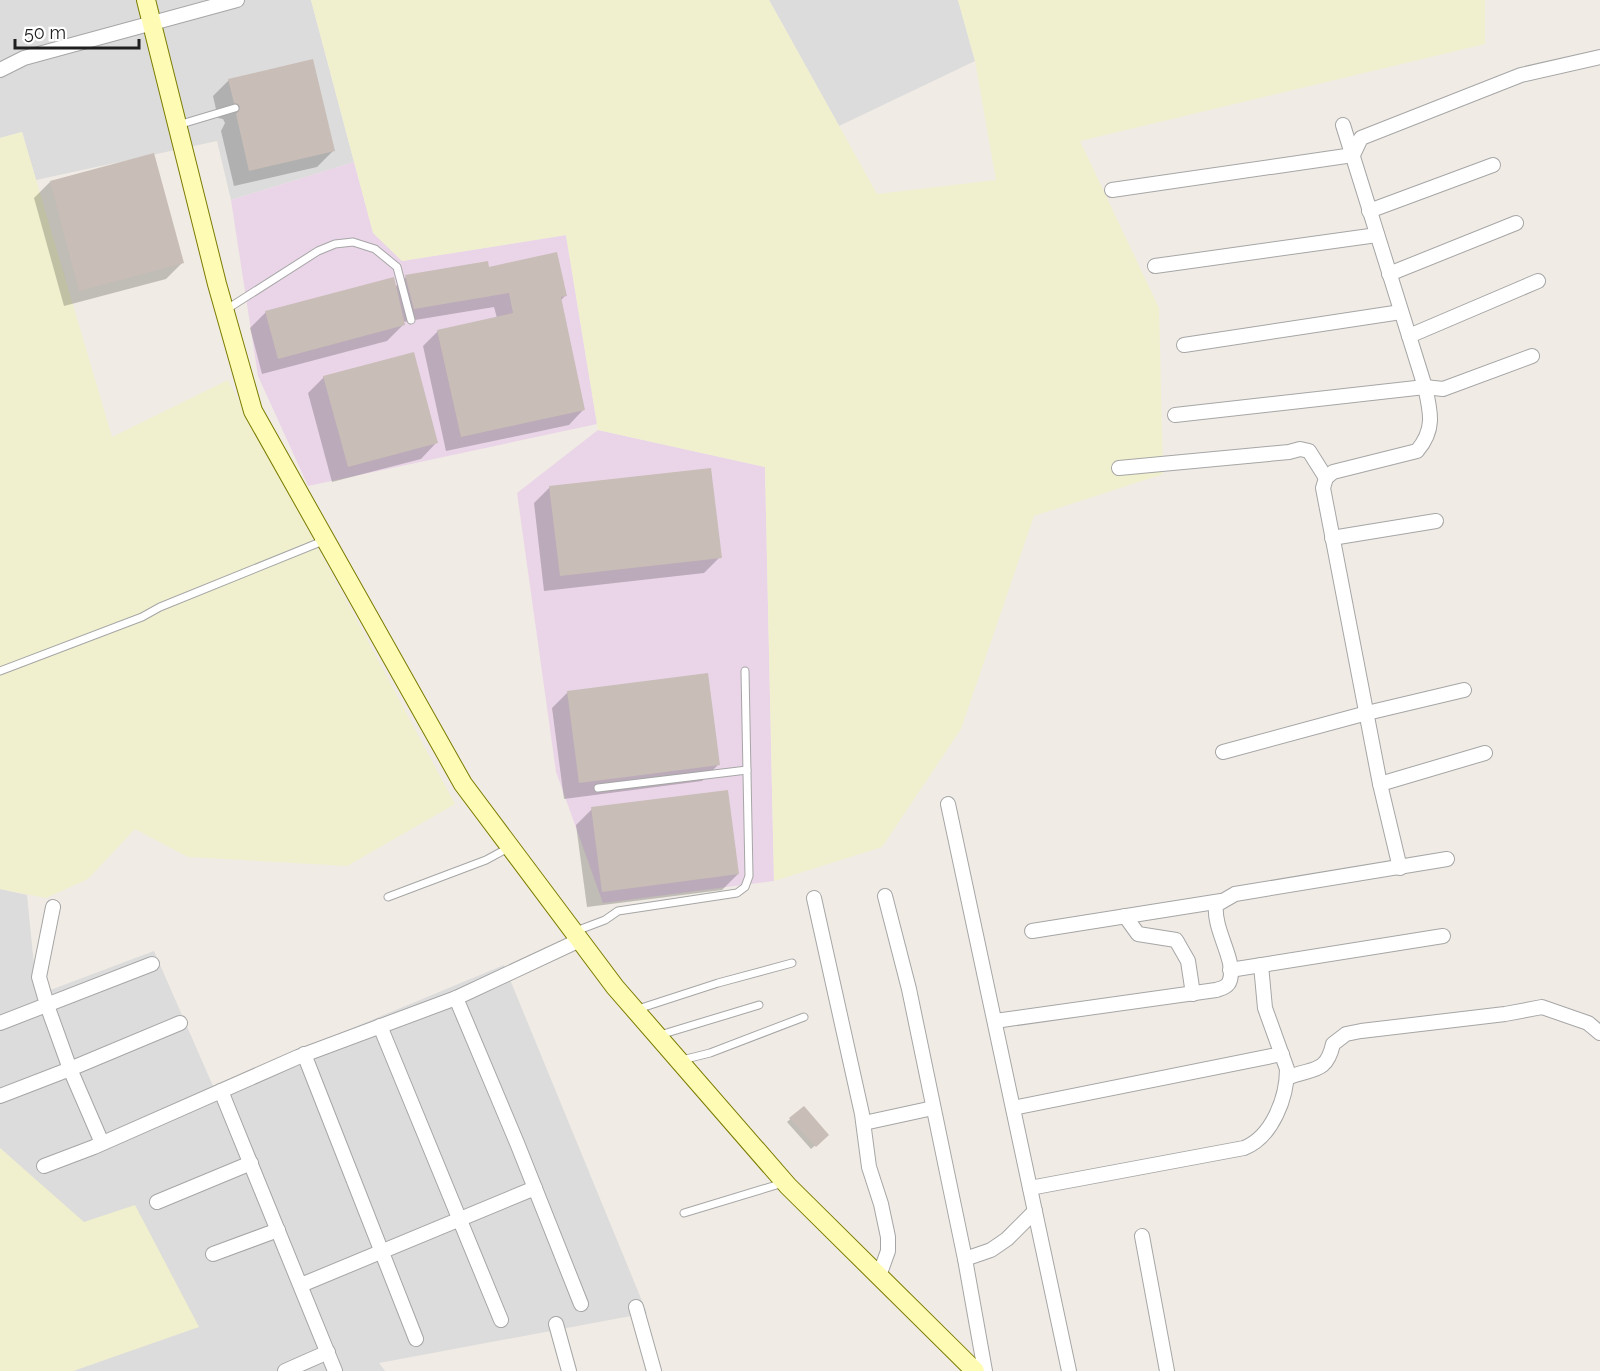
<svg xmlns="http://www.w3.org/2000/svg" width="1600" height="1371" viewBox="0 0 1600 1371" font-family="Raleway,sans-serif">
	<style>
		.residential { fill: #dddcdc }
		.industrial { fill: #ead5e8 }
		.farmland { fill: #f0f0ce }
		.shadow { fill: #0003 }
		.building { fill: #c8bdb7 }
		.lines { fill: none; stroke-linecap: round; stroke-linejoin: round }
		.lane-casing { stroke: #a6a6a6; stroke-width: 9 }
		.street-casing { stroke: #a6a6a6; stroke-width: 16 }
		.secondary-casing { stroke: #7a7b00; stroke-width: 20 }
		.lane { stroke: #fff; stroke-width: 7 }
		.street { stroke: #fff; stroke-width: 14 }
		.secondary { stroke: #fefbb4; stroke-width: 18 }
	</style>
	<rect width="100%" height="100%" fill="#f0ebe4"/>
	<g class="residential">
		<path d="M0,0H311L354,162L231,200L217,141L36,180L22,132L0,138Z"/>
		<path d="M769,0H958L975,61L839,126Z"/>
		<path d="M0,889L27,895L37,995L154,951L213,1086L504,965L647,1313L379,1363L385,1371H73L198,1326L0,1148Z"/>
	</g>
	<g class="industrial">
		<path d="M354,162L373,232L402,261L566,235L597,424L308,486L258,376L231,200Z"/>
		<path d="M598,430L765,467L774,881L603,903L556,772L517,493Z"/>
	</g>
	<g class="farmland">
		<path d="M311,0H769L877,194L996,180L975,61L958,0H1485V44L1080,141L1159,308L1163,474L1034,516L961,729L882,847L774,881L765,467L598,430L566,235L402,261L373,233Z"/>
		<path d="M22,132L112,437L228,380L455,804L347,866L188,857L135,829L88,879L46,898L0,889V138Z"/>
		<path d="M0,1148L84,1222L135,1205L199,1327L73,1371H0Z"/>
	</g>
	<g class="shadow">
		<path d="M229,80L333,151L317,167L234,186L221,131L225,123L223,119L218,118L213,96Z"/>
		<path d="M50,182L182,263L166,279L64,306L34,198Z"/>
		<path d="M488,269L565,296L560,301L583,410L569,425L446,451L423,346L438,331L497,318L494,307L403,322V325L387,341L262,374L250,328L266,312L395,287L406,277Z"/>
		<path d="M324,377L436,443L421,459L332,482L308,393Z"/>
		<path d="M550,487L720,557L704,573L544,591L534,503Z"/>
		<path d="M568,692L718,765L702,781L564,799L552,708Z"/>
		<path d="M592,809L738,874L722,890L587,907L576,825Z"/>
		<path d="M803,1108L827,1135L811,1149L787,1122Z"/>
	</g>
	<g class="building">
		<path d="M313,59L335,151L249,171L236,114L239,111L240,107L238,104L234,103L228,79Z"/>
		<path d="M154,153L184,263L79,291L50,181Z"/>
		<path d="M557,252L567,296L561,297L585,410L461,437L437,330L513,313L509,293L414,309L405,275L488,261L489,267Z"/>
		<path d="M394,277L405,325L278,359L265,311Z"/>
		<path d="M414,352L438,443L348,467L323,376Z"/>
		<path d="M711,468L722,558L560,576L549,486Z"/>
		<path d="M708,673L720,765L579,783L567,691Z"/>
		<path d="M728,790L739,874L602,892L591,807Z"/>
		<path d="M804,1106L829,1135L816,1147L789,1118Z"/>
	</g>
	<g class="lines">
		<defs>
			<g id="lane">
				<path d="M178,125L235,108"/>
				<path d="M227,309L318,251L335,244L353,242L375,249L397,267L411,320"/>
				<path d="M0,671L142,617L160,607L323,541"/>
				<path d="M598,788L747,770"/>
				<path d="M388,897L486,860L510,847"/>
				<path d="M576,931L605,920L618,911L737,893L745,887L749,876L745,671"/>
				<path d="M638,1009L718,983L792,963"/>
				<path d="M660,1035L759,1005"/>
				<path d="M682,1060L710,1053L804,1017"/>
				<path d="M684,1213L783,1183"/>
			</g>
			<g id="street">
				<path d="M0,70L24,58L237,0"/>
				<path d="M1343,125L1425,387C1431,413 1435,430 1417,451L1333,472L1326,478L1323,488L1380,784L1400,868"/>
				<path d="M1112,190L1353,155L1361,138L1521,75L1600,57"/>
				<path d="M1369,211L1493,165"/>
				<path d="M1155,266L1377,235"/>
				<path d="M1389,274L1516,223"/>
				<path d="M1409,336L1538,281"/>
				<path d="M1184,345L1401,312"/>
				<path d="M1175,415L1425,387L1443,389L1532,356"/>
				<path d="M1119,468L1289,452L1300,449L1309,451L1326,478"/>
				<path d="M1332,538L1436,521"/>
				<path d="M1223,752L1367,713L1464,690"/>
				<path d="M1380,784L1485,753"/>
				<path d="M948,804L1069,1371"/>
				<path d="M885,896L909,989L965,1259L985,1371"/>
				<path d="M814,898L862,1114L869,1167L881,1204L888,1237V1251L879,1276"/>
				<path d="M53,907L39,977L48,1008L70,1069L102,1143"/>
				<path d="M1125,916L1138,934L1176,940L1188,961L1193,994"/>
				<path d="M1032,931L1221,901"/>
				<path d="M1230,970L1443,936"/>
				<path d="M456,998L517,1143L581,1304"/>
				<path d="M995,1021L1216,990C1222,988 1228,987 1230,980C1236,959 1213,930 1216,905L1235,894L1447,859"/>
				<path d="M0,1023L152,964"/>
				<path d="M380,1026L501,1320"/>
				<path d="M304,1054L416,1339"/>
				<path d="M1287,1078C1312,1067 1326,1075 1333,1044L1346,1034L1361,1031L1505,1014L1542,1007L1588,1023L1600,1033"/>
				<path d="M221,1091L335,1371"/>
				<path d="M0,1096L70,1069L180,1023"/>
				<path d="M1013,1108L1282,1054"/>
				<path d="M864,1123L933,1108"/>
				<path d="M44,1166L94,1147L298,1057L456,998L580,940"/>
				<path d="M1030,1188L1244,1148C1272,1137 1287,1098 1287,1069L1265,1008L1261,965"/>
				<path d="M157,1202L251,1163"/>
				<path d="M1142,1236L1167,1371"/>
				<path d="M213,1254L278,1230"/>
				<path d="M965,1259L991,1250L1007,1239L1035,1211"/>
				<path d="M301,1285L535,1188"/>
				<path d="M636,1307L654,1371"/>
				<path d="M556,1324L569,1371"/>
				<path d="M285,1371L328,1352"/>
			</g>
			<path id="secondary" d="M146,0L217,284L253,411L463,784L615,987L788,1186L975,1371"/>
		</defs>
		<use href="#lane" class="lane-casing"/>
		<use href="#street" class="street-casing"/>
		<use href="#secondary" class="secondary-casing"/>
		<use href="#lane" class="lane"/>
		<use href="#street" class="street"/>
		<use href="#secondary" class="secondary"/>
	</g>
	<path d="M15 39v9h124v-9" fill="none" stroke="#1f1f1f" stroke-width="3"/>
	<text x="24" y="39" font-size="18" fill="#1f1f1f" stroke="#ffffff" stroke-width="4.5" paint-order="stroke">50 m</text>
</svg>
